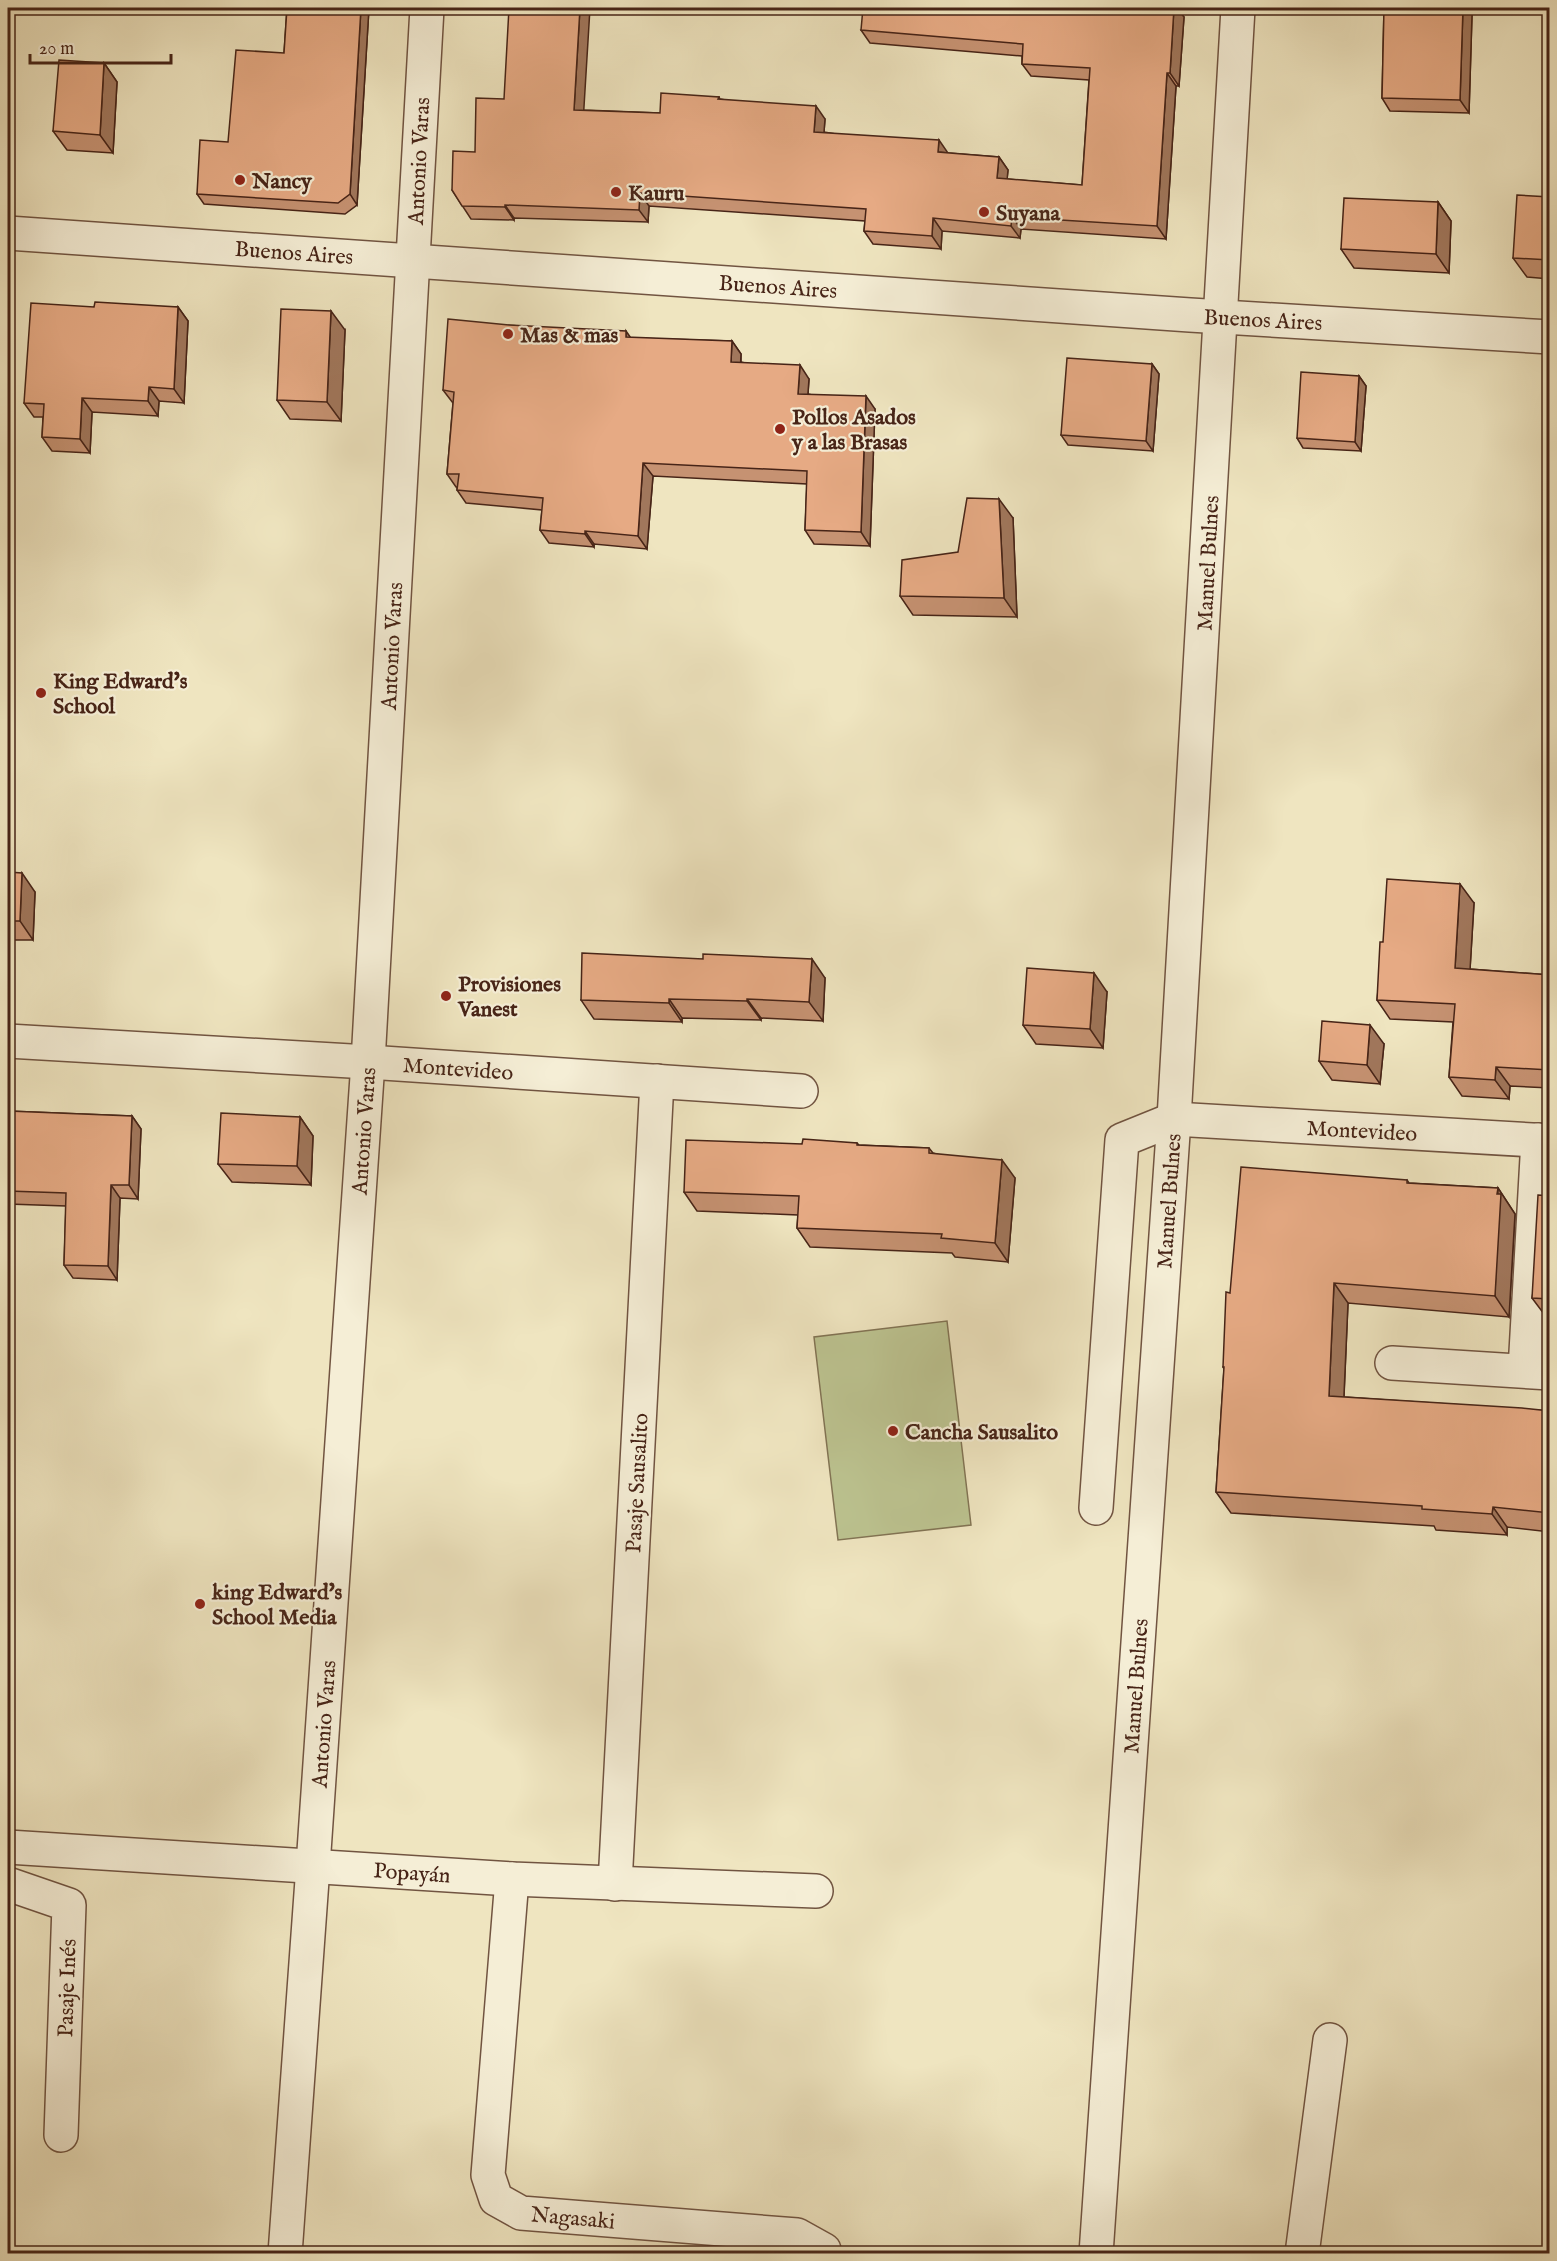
<svg xmlns="http://www.w3.org/2000/svg" width="1557" height="2261" viewBox="0 0 1557 2261" font-family="'IM FELL English',serif">
	<style>
		.garden { fill: #bcc390; stroke: #827454; stroke-width: 1.5 }
		.lines { fill: none; stroke-linecap: round; stroke-linejoin: round }
		.minor-casing { stroke: #715441; stroke-width: 36 }
		.tertiary-casing { stroke: #715441; stroke-width: 36 }
		.minor { stroke: #f5eed6; stroke-width: 33 }
		.tertiary { stroke: #f5eed6; stroke-width: 33 }
		.wall { fill: #c69272; stroke: #472417; stroke-width: 1.5 }
		.shaded-wall { fill: #a1775c; stroke: #472417; stroke-width: 1.5 }
		.building { fill: #e6aa84; stroke: #472417; stroke-width: 1.5 }
		.poi-dot { fill: #8f2418; stroke: #f5eed6; stroke-width: 2 }
		.labels { text-anchor: middle; stroke-width: 4.5; stroke-linejoin: round; paint-order: stroke }
		.street-label { font-size: 22px; fill: #472417; stroke: #f5eed6 }
		.poi-label { font-size: 22px; font-weight: bold; fill: #472417; stroke: #f5eed6; text-anchor: start }
	</style>
	<rect width="100%" height="100%" fill="#efe5c0"/>
	<filter id="stains"><feTurbulence type="fractalNoise" baseFrequency=".00333" numOctaves="4"/><feColorMatrix values="0 0 0 0 .2 0 0 0 0 .09 0 0 0 0 .02 0 0 0 .5 -.17"/></filter>
	<radialGradient id="worn" r=".72"><stop offset=".6" stop-color="#630" stop-opacity="0"/><stop offset="1" stop-color="#630" stop-opacity=".3"/></radialGradient>
	<path class="garden" d="M947,1321L971,1525L838,1540L814,1337Z"/>
	<g class="lines">
		<defs>
			<g id="minor">
				<path d="M8,1041L368,1062L801,1091"/>
				<path d="M1392,1363L1550,1373"/>
				<path d="M1525,1370L1538,1140"/>
				<path d="M1096,1508L1122,1140L1174,1119L1550,1141"/>
				<path d="M8,1847L512,1879L816,1891"/>
				<path d="M512,1879L488,2175L496,2199L521,2213L797,2235L824,2250L825,2254"/>
				<path d="M8,1884L69,1905L61,2135"/>
				<path d="M615,1884L657,1081"/>
				<path d="M285,2254L313,1866L368,1062L427,8"/>
				<path d="M1096,2254L1174,1119L1238,8"/>
				<path d="M1302,2254L1330,2040"/>
			</g>
			<path id="tertiary" d="M8,233L1190,315L1550,337"/>
		</defs>
		<use href="#minor" class="minor-casing"/>
		<use href="#tertiary" class="tertiary-casing"/>
		<use href="#minor" class="minor"/>
		<use href="#tertiary" class="tertiary"/>
	</g>
	<g class="wall">
		<path d="M287,8H369L357,205L345,214L204,204L197,194L284,53Z"/>
		<path d="M1073,8H1177L1184,17L1179,86H1176L1166,239L1021,229L1020,238L942,231L941,249L873,244L864,231L865,221L649,206L648,222L514,218V220L471,219L452,190L475,152L504,99L584,110L660,113L719,97L720,99L825,119L824,132L948,153L999,157L1008,170L1007,179L1082,185L1089,80L1031,76L1022,64V56L870,43L861,30L1073,9Z"/>
		<path d="M1384,8H1467L1472,15L1469,113L1390,111L1382,98Z"/>
		<path d="M104,63L117,82L113,153L67,150L53,131Z"/>
		<path d="M1550,197V279L1527,277L1513,258Z"/>
		<path d="M1438,202L1451,221L1449,273L1354,268L1341,249Z"/>
		<path d="M94,307H178L188,321L184,403L159,401L158,416L92,412L90,453L52,451L42,437L43,417H34L24,403Z"/>
		<path d="M509,325L631,338L732,341L741,354V362L809,379L808,394L875,409L870,546L814,544L805,530L807,484L653,476L647,549L594,544V547L549,543L540,530L542,510L466,503L457,490V487H456L447,474L453,403L443,390Z"/>
		<path d="M345,330L341,421L290,419L277,400Z"/>
		<path d="M1152,364L1159,374L1153,451L1068,445L1061,435Z"/>
		<path d="M1359,376L1366,386L1361,451L1303,448L1297,438Z"/>
		<path d="M1013,518L1017,617L913,615L900,596L958,552Z"/>
		<path d="M8,872L35,892L33,940H8Z"/>
		<path d="M1474,903L1470,969L1550,975V1088L1510,1086L1509,1099L1462,1096L1449,1077L1453,1022L1390,1019L1377,1000L1383,942Z"/>
		<path d="M703,959L825,978L823,1021L761,1018V1020L682,1018V1022L594,1019L581,1000Z"/>
		<path d="M1107,992L1103,1048L1036,1044L1023,1025Z"/>
		<path d="M1384,1044L1380,1084L1332,1080L1319,1061Z"/>
		<path d="M8,1111L132,1116L141,1129L138,1199L120,1198L117,1280L73,1278L64,1265L66,1206L8,1204Z"/>
		<path d="M300,1117L313,1136L311,1185L232,1182L218,1164Z"/>
		<path d="M857,1143L859,1145L929,1148L933,1153L1015,1178L1008,1262L955,1257L952,1253L810,1247L797,1228L798,1215L697,1211L684,1192L802,1144Z"/>
		<path d="M1407,1180L1409,1183L1498,1188L1515,1214L1509,1317L1348,1303L1344,1397L1550,1411V1532L1507,1527V1535L1436,1530L1434,1526L1231,1513L1216,1492L1224,1369L1223,1367Z"/>
		<path d="M1550,1196V1318H1547L1532,1298Z"/>
	</g>
	<g class="shaded-wall">
		<path d="M361,8H369L357,205L350,194Z"/>
		<path d="M580,8H590L583,123L574,110Z"/>
		<path d="M1174,8H1177L1184,17L1179,86L1170,73Z"/>
		<path d="M1463,8H1467L1472,15L1469,113L1460,100Z"/>
		<path d="M104,63L117,82L113,153L100,135Z"/>
		<path d="M1167,73L1176,86L1166,239L1157,226Z"/>
		<path d="M816,106L825,119L823,145L814,132Z"/>
		<path d="M939,140L948,153L938,152Z"/>
		<path d="M999,157L1008,170L1006,191L997,178Z"/>
		<path d="M640,193L649,206L648,222L639,210Z"/>
		<path d="M1438,202L1451,221L1449,273L1436,254Z"/>
		<path d="M505,205L514,218V220L505,207Z"/>
		<path d="M1012,217L1021,229L1020,238L1011,226Z"/>
		<path d="M933,218L942,231L941,249L932,236Z"/>
		<path d="M178,307L188,321L184,403L174,389Z"/>
		<path d="M331,311L345,330L341,421L327,402Z"/>
		<path d="M626,331L635,344L626,337Z"/>
		<path d="M732,341L741,354L740,375L731,362Z"/>
		<path d="M1152,364L1159,374L1153,451L1146,441Z"/>
		<path d="M800,365L809,379L807,407L798,394Z"/>
		<path d="M1359,376L1366,386L1361,451L1355,442Z"/>
		<path d="M149,387L159,401L158,416L148,401Z"/>
		<path d="M866,396L875,409L870,546L861,532Z"/>
		<path d="M82,398L92,412L90,453L80,439Z"/>
		<path d="M643,463L653,476L647,549L638,536Z"/>
		<path d="M999,499L1013,518L1017,617L1004,598Z"/>
		<path d="M585,531L594,544V547L585,534Z"/>
		<path d="M22,873L35,892L33,940L20,921Z"/>
		<path d="M1460,884L1474,903L1469,987L1455,968Z"/>
		<path d="M812,959L825,978L823,1021L809,1002Z"/>
		<path d="M1094,973L1107,992L1103,1048L1090,1029Z"/>
		<path d="M669,999L682,1018V1022L669,1003Z"/>
		<path d="M747,999L761,1018V1020L747,1001Z"/>
		<path d="M1370,1025L1384,1044L1380,1084L1367,1065Z"/>
		<path d="M1496,1067L1510,1086L1509,1099L1495,1080Z"/>
		<path d="M132,1116L141,1129L138,1199L129,1185Z"/>
		<path d="M300,1117L313,1136L311,1185L297,1166Z"/>
		<path d="M1002,1160L1015,1178L1008,1262L995,1243Z"/>
		<path d="M111,1185L120,1198L117,1280L108,1266Z"/>
		<path d="M1498,1188L1515,1214L1509,1317L1495,1296Z"/>
		<path d="M1334,1283L1348,1303L1343,1417L1329,1396Z"/>
		<path d="M1493,1507L1507,1527V1535L1492,1514Z"/>
	</g>
	<g class="building">
		<path d="M287,8H361L350,194L338,203L197,194L200,140L228,142L236,50L284,53Z"/>
		<path d="M509,8H580L574,110L660,113L661,93L719,97L718,99L816,106L814,132L939,140L938,152L999,157L997,178L1082,185L1090,68L1022,64L1023,44L861,30L863,8H1053L1073,9V8H1174L1170,73H1167L1157,226L1012,217L1011,226L933,218L932,236L864,231L866,209L640,193L639,210L505,205V207L462,206L452,190L453,151L475,152L476,98L504,99Z"/>
		<path d="M1384,8H1463L1460,100L1382,98Z"/>
		<path d="M59,60L104,63L100,135L53,131Z"/>
		<path d="M1517,195L1550,197V260L1513,258Z"/>
		<path d="M1344,198L1438,202L1436,254L1341,249Z"/>
		<path d="M95,302L178,307L174,389L149,387L148,401L82,398L80,439L42,437L44,404L24,403L31,303L94,307Z"/>
		<path d="M281,309L331,311L327,402L277,400Z"/>
		<path d="M448,319L509,325L626,331V337L732,341L731,362L800,365L798,394L866,396L861,532L805,530L807,471L643,463L638,536L585,531V534L540,530L543,498L457,490L459,474H447L454,392L443,390Z"/>
		<path d="M1067,358L1152,364L1146,441L1061,435Z"/>
		<path d="M1301,372L1359,376L1355,442L1297,438Z"/>
		<path d="M967,498L999,499L1004,598L900,596L902,560L958,552Z"/>
		<path d="M8,872L22,873L20,921H8Z"/>
		<path d="M1387,879L1460,884L1455,968L1550,975V1070L1496,1067L1495,1080L1449,1077L1455,1004L1377,1000L1380,942H1383Z"/>
		<path d="M582,953L703,959V954L812,959L809,1002L747,999V1001L669,999V1003L581,1000Z"/>
		<path d="M1027,968L1094,973L1090,1029L1023,1025Z"/>
		<path d="M1322,1021L1370,1025L1367,1065L1319,1061Z"/>
		<path d="M8,1111L132,1116L129,1185H111L108,1266L64,1265L66,1193L8,1191Z"/>
		<path d="M221,1113L300,1117L297,1166L218,1164Z"/>
		<path d="M803,1139L857,1143V1145L929,1148V1153L1002,1160L995,1243L941,1238L942,1234L797,1228L799,1196L684,1192L686,1140L802,1144Z"/>
		<path d="M1241,1167L1407,1180V1183L1498,1188L1497,1194H1501L1495,1296L1334,1283L1329,1396L1522,1408L1550,1411V1513L1493,1507L1492,1514L1422,1509V1506L1216,1492L1224,1367H1223L1226,1292L1230,1293Z"/>
		<path d="M1538,1195L1550,1196V1299L1532,1298Z"/>
	</g>
	<g class="poi-dot">
		<circle cx="240" cy="180" r="6"/>
		<circle cx="616" cy="192" r="6"/>
		<circle cx="984" cy="212" r="6"/>
		<circle cx="508" cy="334" r="6"/>
		<circle cx="780" cy="429" r="6"/>
		<circle cx="41" cy="693" r="6"/>
		<circle cx="446" cy="996" r="6"/>
		<circle cx="893" cy="1431" r="6"/>
		<circle cx="200" cy="1604" r="6"/>
	</g>
	<g class="labels">
		<g class="street-label">
			<text transform="translate(418 161) rotate(-87)" y="8">Antonio Varas</text>
			<text transform="translate(294 252) rotate(4)" y="8">Buenos Aires</text>
			<text transform="translate(778 286) rotate(4)" y="8">Buenos Aires</text>
			<text transform="translate(1263 319) rotate(3)" y="8">Buenos Aires</text>
			<text transform="translate(1207 563) rotate(-87)" y="8">Manuel Bulnes</text>
			<text transform="translate(391 646) rotate(-87)" y="8">Antonio Varas</text>
			<text transform="translate(458 1068) rotate(4)" y="8">Montevideo</text>
			<text transform="translate(1362 1130) rotate(3)" y="8">Montevideo</text>
			<text transform="translate(363 1131) rotate(-86)" y="8">Antonio Varas</text>
			<text transform="translate(1168 1201) rotate(-86)" y="8">Manuel Bulnes</text>
			<text transform="translate(636 1483) rotate(-87)" y="8">Pasaje Sausalito</text>
			<text transform="translate(1135 1686) rotate(-86)" y="8">Manuel Bulnes</text>
			<text transform="translate(323 1724) rotate(-86)" y="8">Antonio Varas</text>
			<text transform="translate(412 1872) rotate(4)" y="8">Popayán</text>
			<text transform="translate(66 1988) rotate(-88)" y="8">Pasaje Inés</text>
			<text transform="translate(573 2217) rotate(5)" y="8">Nagasaki</text>
		</g>
		<g class="poi-label">
			<text x="252" y="188">Nancy</text>
			<text x="628" y="200">Kauru</text>
			<text x="996" y="220">Suyana</text>
			<text x="520" y="342">Mas &amp; mas</text>
			<text x="792" y="424">Pollos Asados<tspan x="792" dy="25">y a las Brasas</tspan></text>
			<text x="53" y="688">King Edward's<tspan x="53" dy="25">School</tspan></text>
			<text x="458" y="991">Provisiones<tspan x="458" dy="25">Vanest</tspan></text>
			<text x="905" y="1439">Cancha Sausalito</text>
			<text x="212" y="1599">king Edward's<tspan x="212" dy="25">School Media</tspan></text>
		</g>
	</g>
	<rect width="1557" height="2261" fill="none" stroke="#efe5c0" stroke-width="30"/>
	<rect x="9" y="9" width="1539" height="2243" fill="none" stroke="#472417" stroke-width="3"/>
	<rect x="15" y="15" width="1527" height="2231" fill="none" stroke="#472417" stroke-width="1.5"/>
	<path d="M30 54v9h141v-9" fill="none" stroke="#472417" stroke-width="3"/>
	<text x="39" y="54" font-size="18" fill="#472417" stroke="#f5eed6" stroke-width="4.5" paint-order="stroke">20 m</text>
	<rect width="100%" height="100%" filter="url(#stains)"/>
	<rect width="100%" height="100%" fill="url(#worn)"/>
</svg>
